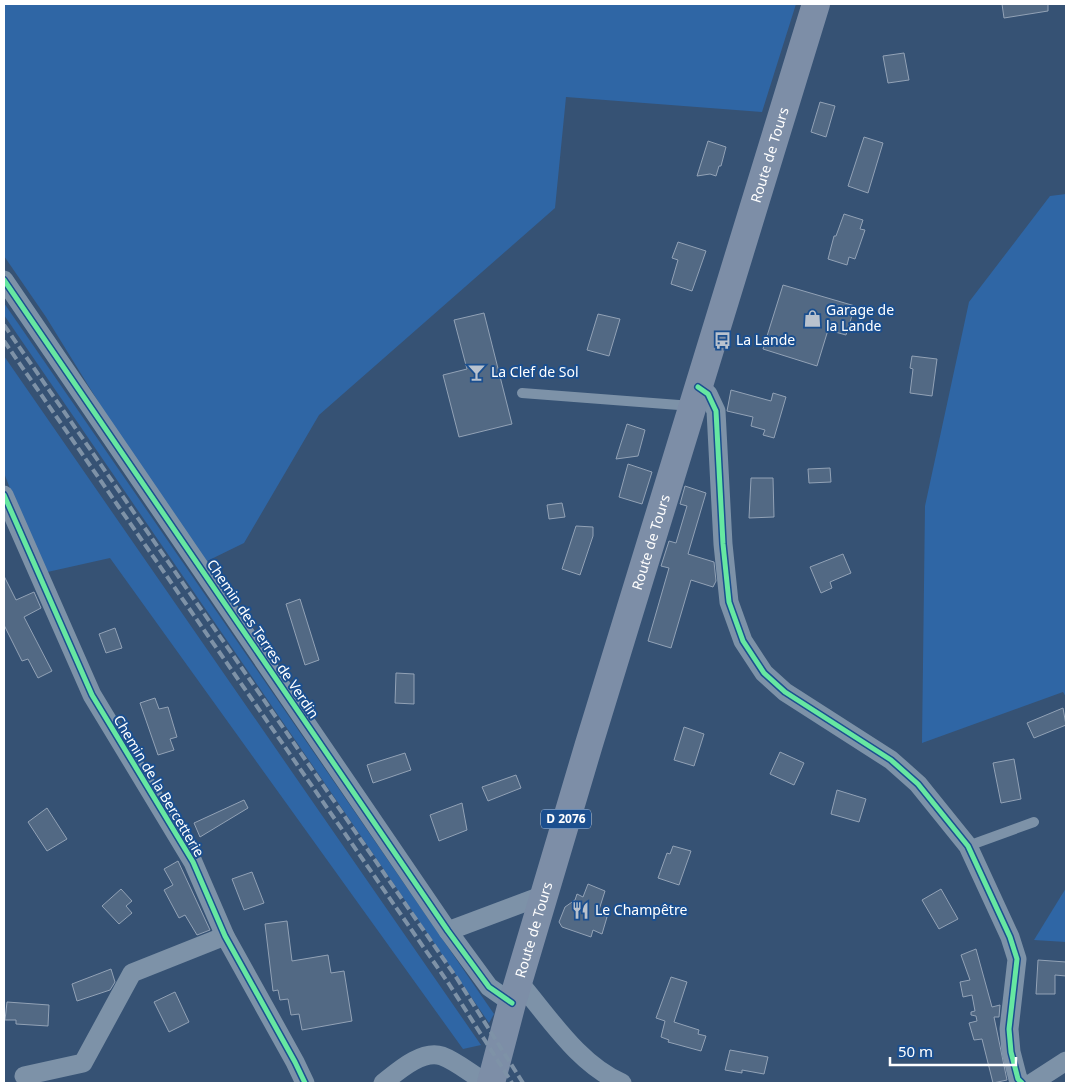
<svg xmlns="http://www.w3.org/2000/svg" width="1070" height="1087" viewBox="0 0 1070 1087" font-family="'Noto Sans',sans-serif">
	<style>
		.green { fill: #2f66a5 }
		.building { fill: #526984; stroke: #92a2b6 }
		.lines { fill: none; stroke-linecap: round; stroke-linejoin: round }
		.service { stroke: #7d92a8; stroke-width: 10 }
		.minor { stroke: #7d92a8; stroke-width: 19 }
		.primary { stroke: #7d8ea7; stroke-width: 28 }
		.rail { stroke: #7e92a7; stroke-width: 4; stroke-dasharray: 9 4; stroke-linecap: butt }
		.cycleway-casing { stroke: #1b4f8f; stroke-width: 8 }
		.cycleway { stroke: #66e7a1; stroke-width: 5 }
		.labels { text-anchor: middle; stroke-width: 4; stroke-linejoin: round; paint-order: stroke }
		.shield { fill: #1b4f8f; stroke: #bbcadd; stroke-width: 1 }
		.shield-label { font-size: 12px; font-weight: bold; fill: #fff }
		.street-label { font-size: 14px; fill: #fff; stroke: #1b4f8f }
		.poi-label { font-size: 14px; fill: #fff; stroke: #1b4f8f; text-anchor: start }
	</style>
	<rect width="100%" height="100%" fill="#365274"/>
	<g class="green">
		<path d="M4,4H796L762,112L566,97L555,208L319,415L244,543L199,565L46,317L4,256Z"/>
		<path d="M1066,194V697L1063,692L922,743L925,506L969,302L1050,196Z"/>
		<path d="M4,303L494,1014L489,1023L4,315Z"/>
		<path d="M4,356L481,1045L463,1049L110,558L43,573L4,473Z"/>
		<path d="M1066,888V942L1034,940Z"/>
	</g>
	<g class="building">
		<path d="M1002,4H1048V11L1004,18Z"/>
		<path d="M904,53L909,80L888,83L883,56Z"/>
		<path d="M820,102L835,106L826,137L811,132Z"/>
		<path d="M864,137L883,143L868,193L848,186Z"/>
		<path d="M708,141L726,147L721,166H719L716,176L710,174L697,176Z"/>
		<path d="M844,214L863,220L860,229L865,230L855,259L849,257L847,265L828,259L834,236H836Z"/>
		<path d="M678,242L706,251L692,291L671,284L678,260L672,258Z"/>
		<path d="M783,285L855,306L846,335L828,330L817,366L763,349Z"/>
		<path d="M484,313L512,424L459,437L443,375L467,369L454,320Z"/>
		<path d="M598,314L620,319L609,356L587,350Z"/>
		<path d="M912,356L937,359L932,396L910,393L913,369L910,368Z"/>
		<path d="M731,390L771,401L773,393L786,397L774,438L763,435L765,430L751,426L753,417L727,411Z"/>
		<path d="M627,424L645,430L638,456L616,459Z"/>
		<path d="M628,464L652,472L642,504L619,497Z"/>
		<path d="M830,468L831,482L809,483L808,469Z"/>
		<path d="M751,478H773L774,517L749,518Z"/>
		<path d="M685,486L706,493L688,554L714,562L716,581L713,587L691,580L671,648L648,641L669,568L661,566L669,541L676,543L687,506L680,504Z"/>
		<path d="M562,503L565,517L549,519L547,505Z"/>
		<path d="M576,526L593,527V536L580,575L562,569Z"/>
		<path d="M843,554L851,573L830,582L832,588L821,593L810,567Z"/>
		<path d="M4,576L16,600L34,592L41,608L24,617L52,671L38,678L28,659L22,661L4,625Z"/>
		<path d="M300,599L319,660L305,665L286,604Z"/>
		<path d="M115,628L122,648L106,653L99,634Z"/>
		<path d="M396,673L414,674V704L395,703Z"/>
		<path d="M155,698L159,709L168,707L177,737L170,739L174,750L158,755L140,703Z"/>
		<path d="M1063,708L1066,725L1034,738L1027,723Z"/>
		<path d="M684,727L704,734L694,766L674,760Z"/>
		<path d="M780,752L804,763L794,785L770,774Z"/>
		<path d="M405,753L411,770L373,783L367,765Z"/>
		<path d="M1014,759L1021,799L1001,803L993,763Z"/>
		<path d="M516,775L521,788L488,801L482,787Z"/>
		<path d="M837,790L866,799L859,822L831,814Z"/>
		<path d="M244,800L248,808L200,837L194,823Z"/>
		<path d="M462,803L467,830L439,841L430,815Z"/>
		<path d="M47,808L67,839L47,851L28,822Z"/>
		<path d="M673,846L691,851L679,885L658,878L667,853L670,854Z"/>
		<path d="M178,861L210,930L197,935L185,915L179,918L164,890L173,885L164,869Z"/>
		<path d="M252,872L264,903L244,910L232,879Z"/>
		<path d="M588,884L605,891L598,913L607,917L602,934L593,930L591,937L562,927L559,922L565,907L575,900L577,894L583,897Z"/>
		<path d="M121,889L132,901L126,906L132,913L119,924L102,906Z"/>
		<path d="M941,889L958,919L939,929L922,900Z"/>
		<path d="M287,921L292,961L328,955L331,973L344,971L352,1021L302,1030L299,1014L291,1015L288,999L280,1000L278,990L273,991L265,924Z"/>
		<path d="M976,949L992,1007L1000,1005L999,1017H994L1007,1080L993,1083L982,1039L974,1040L969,1023L977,1021L976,1016L971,1015V1012L975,1011L972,995L963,997L960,982L970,980L961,955Z"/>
		<path d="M1038,960L1066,962V976L1055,975V994H1036Z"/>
		<path d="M111,969L115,982L110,990L77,1001L72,984Z"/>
		<path d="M671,977L687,982L674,1022L699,1030L698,1034L706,1036L701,1051L668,1042L669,1040L661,1037L665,1021L656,1018Z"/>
		<path d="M175,992L189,1022L169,1032L154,1002Z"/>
		<path d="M7,1002L49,1005L48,1026L16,1024V1020H5Z"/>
		<path d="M730,1050L768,1057L764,1074L742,1070V1073L725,1070Z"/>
	</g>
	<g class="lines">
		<g class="service">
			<path d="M522,393L692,406"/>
			<path d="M968,846L1034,822"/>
		</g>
		<g class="minor">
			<path d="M4,280L448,931L489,987L512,1003"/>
			<path d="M698,387L708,394L716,411L723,544L729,602L743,641L764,673L785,692L891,760L918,784L968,846L1010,937L1017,959L1009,1029L1011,1052L1018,1079L1022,1083"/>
			<path d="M4,495L92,695L193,862L225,936L295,1062L305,1083"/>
			<path d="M448,931L544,895"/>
			<path d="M518,981C549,1017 578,1064 622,1083"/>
			<path d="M24,1076L83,1063L132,973L225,936"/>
			<path d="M383,1083C397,1072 422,1049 442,1056C458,1062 472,1075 487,1083"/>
			<path d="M1032,1083L1066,1061"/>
		</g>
		<path class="primary" id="s1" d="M491,1083L512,1003L589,744L816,4"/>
		<g class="rail">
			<path d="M4,325L456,977L523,1083"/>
			<path d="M4,341L449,984L512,1083"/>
		</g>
		<defs>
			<g id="cycleway">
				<path d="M4,280L448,931L489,987L512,1003"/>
				<path d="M698,387L708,394L716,411L723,544L729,602L743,641L764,673L785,692L891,760L918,784L968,846L1010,937L1017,959L1009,1029L1011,1052L1018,1079L1022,1083"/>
				<path d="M4,495L92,695L193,862L225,936L295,1062L305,1083"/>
			</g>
		</defs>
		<use href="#cycleway" class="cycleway-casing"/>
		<use href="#cycleway" class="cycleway"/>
	</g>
	<defs>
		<symbol id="shop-bare" viewBox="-9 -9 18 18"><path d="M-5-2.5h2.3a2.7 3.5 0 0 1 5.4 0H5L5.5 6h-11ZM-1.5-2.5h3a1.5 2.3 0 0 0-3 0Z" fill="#b9c2ce" stroke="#1b4f8f" stroke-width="2.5" paint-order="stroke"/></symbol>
		<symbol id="bus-bare" viewBox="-9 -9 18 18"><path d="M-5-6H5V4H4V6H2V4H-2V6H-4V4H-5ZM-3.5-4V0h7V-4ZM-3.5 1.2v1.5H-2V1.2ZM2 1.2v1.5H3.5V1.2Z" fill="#b9c2ce" stroke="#1b4f8f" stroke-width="2.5" paint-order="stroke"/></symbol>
		<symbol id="bar-bare" viewBox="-9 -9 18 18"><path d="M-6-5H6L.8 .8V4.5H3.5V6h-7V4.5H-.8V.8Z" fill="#b9c2ce" stroke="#1b4f8f" stroke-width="2.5" paint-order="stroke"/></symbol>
		<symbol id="restaurant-bare" viewBox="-9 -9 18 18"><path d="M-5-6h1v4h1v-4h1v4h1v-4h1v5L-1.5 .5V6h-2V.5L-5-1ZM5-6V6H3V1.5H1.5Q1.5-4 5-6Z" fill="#b9c2ce" stroke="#1b4f8f" stroke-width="2.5" paint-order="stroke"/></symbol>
	</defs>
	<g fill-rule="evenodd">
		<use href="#shop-bare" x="800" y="306" width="25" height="25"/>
		<use href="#bus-bare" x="710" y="328" width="25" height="25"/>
		<use href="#bar-bare" x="464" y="360" width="25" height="25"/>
		<use href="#restaurant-bare" x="568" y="898" width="25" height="25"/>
	</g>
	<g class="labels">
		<rect class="shield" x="541" y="809.5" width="50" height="19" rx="4"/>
		<g class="shield-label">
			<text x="566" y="823">D 2076</text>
		</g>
		<g class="street-label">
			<text dy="5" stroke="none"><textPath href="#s1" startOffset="969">Route de Tours</textPath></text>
			<text dy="5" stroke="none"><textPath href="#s1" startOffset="564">Route de Tours</textPath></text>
			<text transform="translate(263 639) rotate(56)" y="5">Chemin des Terres de Verdin</text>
			<text transform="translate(159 786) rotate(59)" y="5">Chemin de la Bercetterie</text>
			<text dy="5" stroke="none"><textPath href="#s1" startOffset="159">Route de Tours</textPath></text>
		</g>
		<g class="poi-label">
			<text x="826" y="315">Garage de<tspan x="826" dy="16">la Lande</tspan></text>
			<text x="736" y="345">La Lande</text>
			<text x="491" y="377">La Clef de Sol</text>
			<text x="595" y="915">Le Champêtre</text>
		</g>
	</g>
	<rect width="1070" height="1087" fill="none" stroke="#ffffff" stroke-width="10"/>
	<path d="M890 1057v8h126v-8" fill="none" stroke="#ffffff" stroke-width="2.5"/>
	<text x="898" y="1057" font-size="15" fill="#ffffff" stroke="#1b4f8f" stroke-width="4" paint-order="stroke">50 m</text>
</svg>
